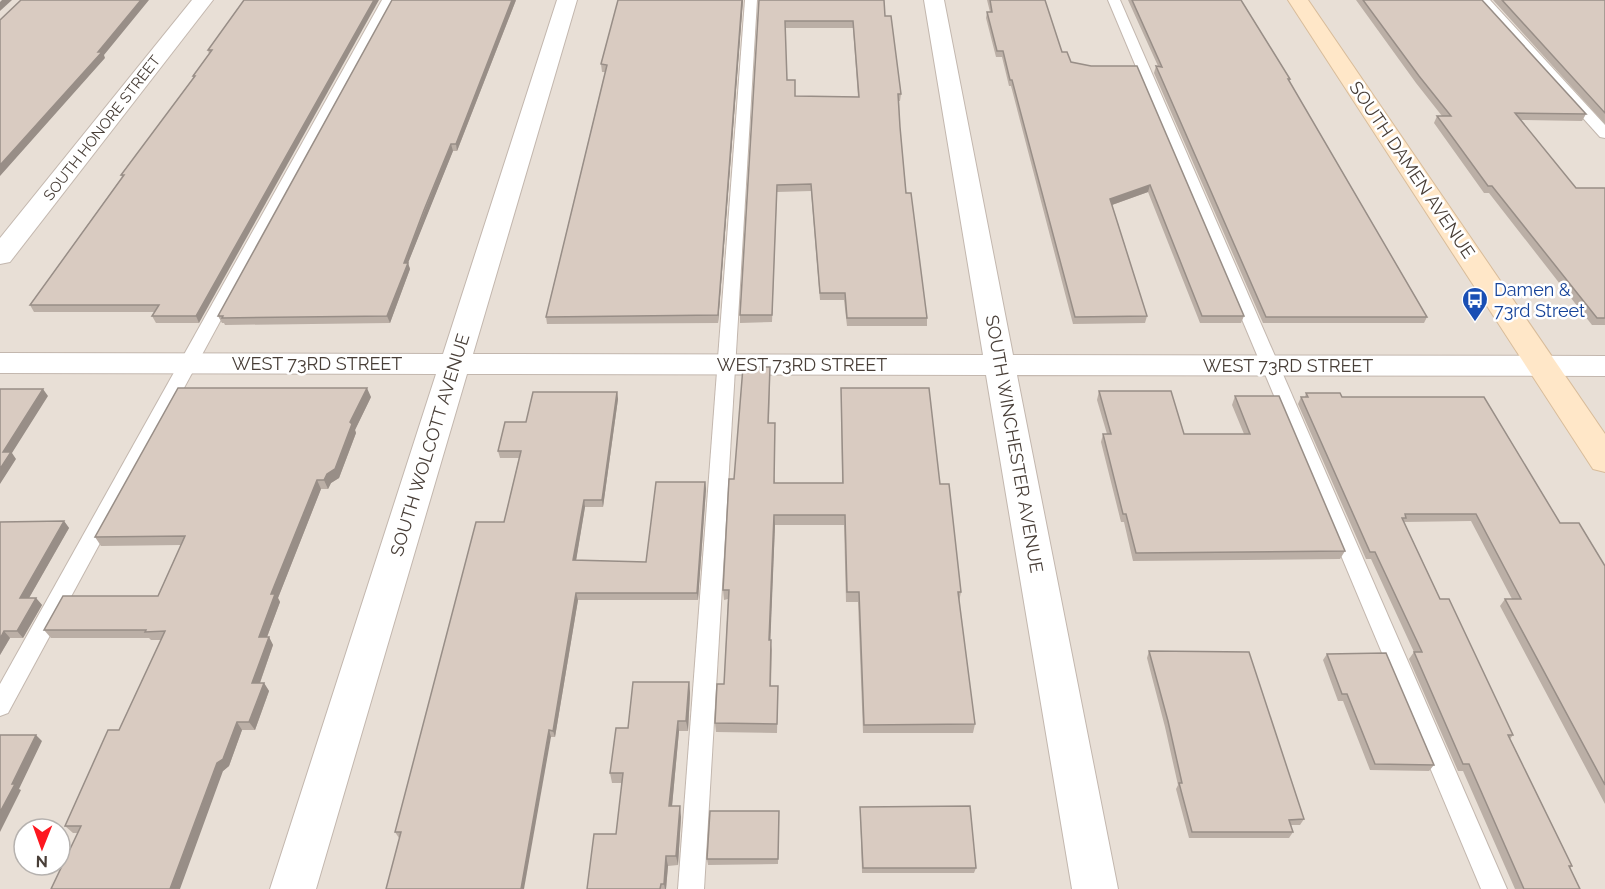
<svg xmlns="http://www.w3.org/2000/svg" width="1605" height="889" viewBox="0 0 1605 889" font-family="Raleway,sans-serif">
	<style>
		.residential { fill: #e8dfd6; fill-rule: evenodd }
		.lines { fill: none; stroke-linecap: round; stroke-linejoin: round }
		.lane-casing { stroke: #c3b7ae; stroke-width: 2 }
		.street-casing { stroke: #c3b7ae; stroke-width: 2 }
		.secondary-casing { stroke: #d8bc9a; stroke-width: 2 }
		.lane { fill: #fff; fill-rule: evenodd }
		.street { fill: #fff; fill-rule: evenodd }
		.secondary { fill: #ffe7c8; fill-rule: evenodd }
		.wall { fill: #bbafa6; fill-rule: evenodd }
		.shaded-wall { fill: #988e87 }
		.building { fill: #d9cbc1; stroke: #988e87; stroke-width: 1.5; fill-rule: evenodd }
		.labels { text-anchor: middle; stroke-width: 5; stroke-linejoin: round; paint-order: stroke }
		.far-street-label { font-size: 15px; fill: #483e37; stroke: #fff }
		.street-label { font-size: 18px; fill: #483e37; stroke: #fff }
		.transit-label { font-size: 18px; fill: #164399; stroke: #fff; text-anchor: start }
	</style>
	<rect width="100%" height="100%" fill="#f4efe9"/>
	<path class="residential" d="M0,0H1605V889H0ZM24,829H60V865H24Z"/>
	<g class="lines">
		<defs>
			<g id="lane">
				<path d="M382,0H394L8,713L0,716V684Z"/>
				<path d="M745,0H757L704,889H678Z"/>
				<path d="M1108,0H1120L1507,889H1481Z"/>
				<path d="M1477,0H1490L1605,125V138L1600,137Z"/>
			</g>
			<g id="street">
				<path d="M192,0H213L10,262L0,264V238Z"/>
				<path d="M557,0H577L473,354L983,355L924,0H944L1013,355L1605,356V376L1017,375L1118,889H1072L986,375L467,374L316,889H270L436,374L0,373V353L443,354Z"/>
			</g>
			<path id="secondary" d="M1288,0H1308L1605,434V472L1593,469Z"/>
		</defs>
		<use href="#lane" class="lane-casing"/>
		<use href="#street" class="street-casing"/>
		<use href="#secondary" class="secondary-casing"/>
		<use href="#lane" class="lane"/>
		<use href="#street" class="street"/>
		<use href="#secondary" class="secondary"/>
	</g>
	<g class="wall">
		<path d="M244,0L199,323H156L152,316L155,312H34L30,305L122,177L121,175L194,77L193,76L209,54L208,50Z"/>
		<path d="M516,0L457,151H453L426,217L408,263L410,269L390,323L225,325L224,323H222L218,316Z"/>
		<path d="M743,0L718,323L547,324L546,317L605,72H602L601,64Z"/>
		<path d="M759,0L885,16L901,94L900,101H899L900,127L906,193L927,318V326H847L844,300H820L811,191L777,192L772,322L740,323V315ZM785,28H853L858,97L795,96L787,80Z"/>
		<path d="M987,0H1045L1062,52L1071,62L1244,316L1241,323H1200L1148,192L1112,205L1147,316L1145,323L1073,324L1011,86H1009L1002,57H996L986,18L987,12H990Z"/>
		<path d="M1128,0H1241L1290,79L1289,81L1427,317L1424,323H1263L1154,73L1156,66H1158Z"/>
		<path d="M1356,0H1482L1586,114L1582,121L1520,120L1576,188H1605V325H1592L1489,193H1484L1434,123L1437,116H1442L1416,83Z"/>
		<path d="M1493,0H1605V124Z"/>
		<path d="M770,377L769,423L775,483H842L841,388L940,484L961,592L959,602L975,724L973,733H863L858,602H846L844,525H775L770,640L772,650L771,686H778L777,733L716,732L715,723L724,684L728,599L724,600L723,590L734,479Z"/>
		<path d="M1099,391L1184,434H1244L1232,405L1235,396L1345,551L1340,559L1133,561L1124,522H1121L1101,442L1103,434H1107L1097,400Z"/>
		<path d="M617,392L618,399L603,507H585L576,560L646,562L705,482L706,489L698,600H578L555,737H551L399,838L395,832L504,522L519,458H500L498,451L526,422Z"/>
		<path d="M1306,393L1342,397L1560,523L1605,566V804L1500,606L1505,599H1512L1471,521L1404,522L1440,599L1513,735L1510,739L1572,866L1570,868L1580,889H1515L1463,771H1458L1409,659L1414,652L1371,559H1366L1298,404L1301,397H1305Z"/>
		<path d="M371,397L355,430L356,433L339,478L331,483L328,489H321L278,598L280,602L267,637H269L273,645L260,683H264L269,691L255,730H242L229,766L223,771L77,833H73L65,826L119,730L161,640H151L149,638H51L44,630L158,596L181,545L101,546L95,537Z"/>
		<path d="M64,521L69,528L29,598H36L42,605L23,638H10L0,655V522Z"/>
		<path d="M1149,651L1304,819L1300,825H1291L1293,832L1289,838H1189L1176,789L1178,785L1165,727L1147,658Z"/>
		<path d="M1327,654L1434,765L1429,771L1370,770L1343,701H1338L1323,660Z"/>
		<path d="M689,682L690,693L688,731H679L672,806L681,817L678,865L668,866L666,889H587L616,834L622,783H612L610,773L628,728Z"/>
		<path d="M860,807L976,868L974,873H862Z"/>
		<path d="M779,811L778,864L708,865L707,859Z"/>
	</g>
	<g class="shaded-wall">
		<path d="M2,0H12L0,11V2Z"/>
		<path d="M141,0H149L104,55L105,58L0,176V165L98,52Z"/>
		<path d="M374,0H379L199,323L196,316Z"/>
		<path d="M512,0H516L457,151L456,144Z"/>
		<path d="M742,0H743L718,323V315Z"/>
		<path d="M451,144L453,151L408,263L410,269L390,323L387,316L404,263Z"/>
		<path d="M1150,185L1148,192L1109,206L1110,199Z"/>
		<path d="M367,388L371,397L355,430L356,433L339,478L331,483L328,489L324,480L350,422Z"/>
		<path d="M43,389L48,396L12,453L16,459L0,484V469L3,452Z"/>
		<path d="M617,392L618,399L603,507L602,500Z"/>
		<path d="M317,480L321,489L278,598L280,602L264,645L259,637L271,594Z"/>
		<path d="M705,482L706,489L698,600L697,593Z"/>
		<path d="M584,500L585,507L575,567L573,560Z"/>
		<path d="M774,515L775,525L770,650L769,640Z"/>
		<path d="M64,521L69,528L25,605L20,598Z"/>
		<path d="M576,593L578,600L555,737L553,731Z"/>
		<path d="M36,598L42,605L23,638L17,631Z"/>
		<path d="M4,631L10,638L0,655V639Z"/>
		<path d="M269,637L273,645L257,691L252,683Z"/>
		<path d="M689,682L690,693L688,731L686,721Z"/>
		<path d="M264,683L269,691L255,730L249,722Z"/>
		<path d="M678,721L679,731L671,817L669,806Z"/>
		<path d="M237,722L242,730L229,766L223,771L180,889H170L217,763Z"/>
		<path d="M549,730L551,737L524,889H521Z"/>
		<path d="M36,735L42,741L19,789L21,790L0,832V812L12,784Z"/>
		<path d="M680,806L681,817L678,865L676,856Z"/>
		<path d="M666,856L668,866L666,889H665L664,884Z"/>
	</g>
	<g class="building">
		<path d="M21,0H141L98,52H102L0,165V20Z"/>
		<path d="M244,0H374L196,316H152L159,305H30L124,175H121L195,76H193L212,50H208Z"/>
		<path d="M392,0H512L456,144H451L424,210L404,263H408L387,316L222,318L223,316H218Z"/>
		<path d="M618,0H742L718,315L546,317L607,65L601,64Z"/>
		<path d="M759,0H884L885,16H891L901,94H898L900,127L906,193H911L927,318H847L845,293H820L811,184L777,185L772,315H740ZM785,21H853L859,97L795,96V80H787Z"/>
		<path d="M990,0H1045L1062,52H1067L1071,62L1091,66H1137L1244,316H1202L1150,185L1110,199L1147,316L1075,317L1012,80H1010L1003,51H997L987,12H992Z"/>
		<path d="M1132,0H1241L1290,79H1288L1427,317H1266L1156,66L1162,67Z"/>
		<path d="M1363,0H1482L1586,114L1515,113L1576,188H1605V318H1597L1492,186H1488L1437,116H1451L1419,76Z"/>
		<path d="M1502,0H1605V113Z"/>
		<path d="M743,367H770L768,423H775L774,483H843L841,388H929L940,484H949L961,592H958L975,724L864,725L859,592H847L845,515H774L769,640H771L770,686H778L777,724L715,723L717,684H724L729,590H723L729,479H734Z"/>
		<path d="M178,388H367L350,422L352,424L335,469L327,474L324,480H317L271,594H275L259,637H269L252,683H264L249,722H237L223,759L217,763L170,889H51L81,826H65L108,730H119L165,631L145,632L146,630H44L63,596H158L185,536L95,537Z"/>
		<path d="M0,389H43L3,452H11L0,469Z"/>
		<path d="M1099,391H1171L1184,434H1250L1235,396H1279L1345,551L1136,553L1126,514H1123L1103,434H1111Z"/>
		<path d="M533,392H617L602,500H584L573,560L646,562L656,482H705L697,593H576L553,731L549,730L521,889H386L401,832H395L476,522H504L521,451H498L505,422H526Z"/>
		<path d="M1306,393H1340L1342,397H1484L1560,523H1579L1605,566V785L1505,599H1521L1476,514H1405L1406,518H1402L1440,599H1449L1513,735H1508L1572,866H1569L1580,889H1524L1469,764H1463L1414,652H1422L1375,552H1370L1301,397H1308Z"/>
		<path d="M64,521L20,598H36L17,631H4L0,639V522Z"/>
		<path d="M1149,651L1249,652L1304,819L1289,820L1293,832H1192L1179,783H1182L1168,721Z"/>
		<path d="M1386,653L1434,765L1375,764L1347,694H1342L1327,654Z"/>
		<path d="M633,682H689L686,721H678L669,806H680L676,856H666L664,884H661L660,889H587L594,834H616L623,773H610L616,728H628Z"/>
		<path d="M0,735H36L12,784H15L0,812Z"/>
		<path d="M970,806L976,868H863L860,807Z"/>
		<path d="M710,811H779L778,859H707Z"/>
	</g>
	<defs>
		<symbol id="bus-pin" viewBox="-11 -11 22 30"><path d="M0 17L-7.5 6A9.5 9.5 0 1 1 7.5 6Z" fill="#1a4fb4" stroke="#fff"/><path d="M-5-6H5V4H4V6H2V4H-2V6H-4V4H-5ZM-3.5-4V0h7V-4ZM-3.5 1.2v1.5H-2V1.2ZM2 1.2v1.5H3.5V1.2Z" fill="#fff"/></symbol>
	</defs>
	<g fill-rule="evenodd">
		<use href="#bus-pin" x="1460" y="285" width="30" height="40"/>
	</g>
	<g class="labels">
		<g class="far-street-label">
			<text transform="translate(102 128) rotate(-52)" y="5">SOUTH HONORE STREET</text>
		</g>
		<g class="street-label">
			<text transform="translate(1412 170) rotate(56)" y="6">SOUTH DAMEN AVENUE</text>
			<text x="317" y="370">WEST 73RD STREET</text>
			<text x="802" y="371">WEST 73RD STREET</text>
			<text x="1288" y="372">WEST 73RD STREET</text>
			<text transform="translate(1014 444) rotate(80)" y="6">SOUTH WINCHESTER AVENUE</text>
			<text transform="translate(430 445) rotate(-73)" y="6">SOUTH WOLCOTT AVENUE</text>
		</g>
		<g class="transit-label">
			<text x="1494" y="296">Damen &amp;<tspan x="1494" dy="21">73rd Street</tspan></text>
		</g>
	</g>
	<g transform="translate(42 847) rotate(181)"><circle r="28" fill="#ffffff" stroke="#b6b2af" stroke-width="1.5"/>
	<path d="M0-4.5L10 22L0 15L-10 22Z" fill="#fd171f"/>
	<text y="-9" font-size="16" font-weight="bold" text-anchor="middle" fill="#483e37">N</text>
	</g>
</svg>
